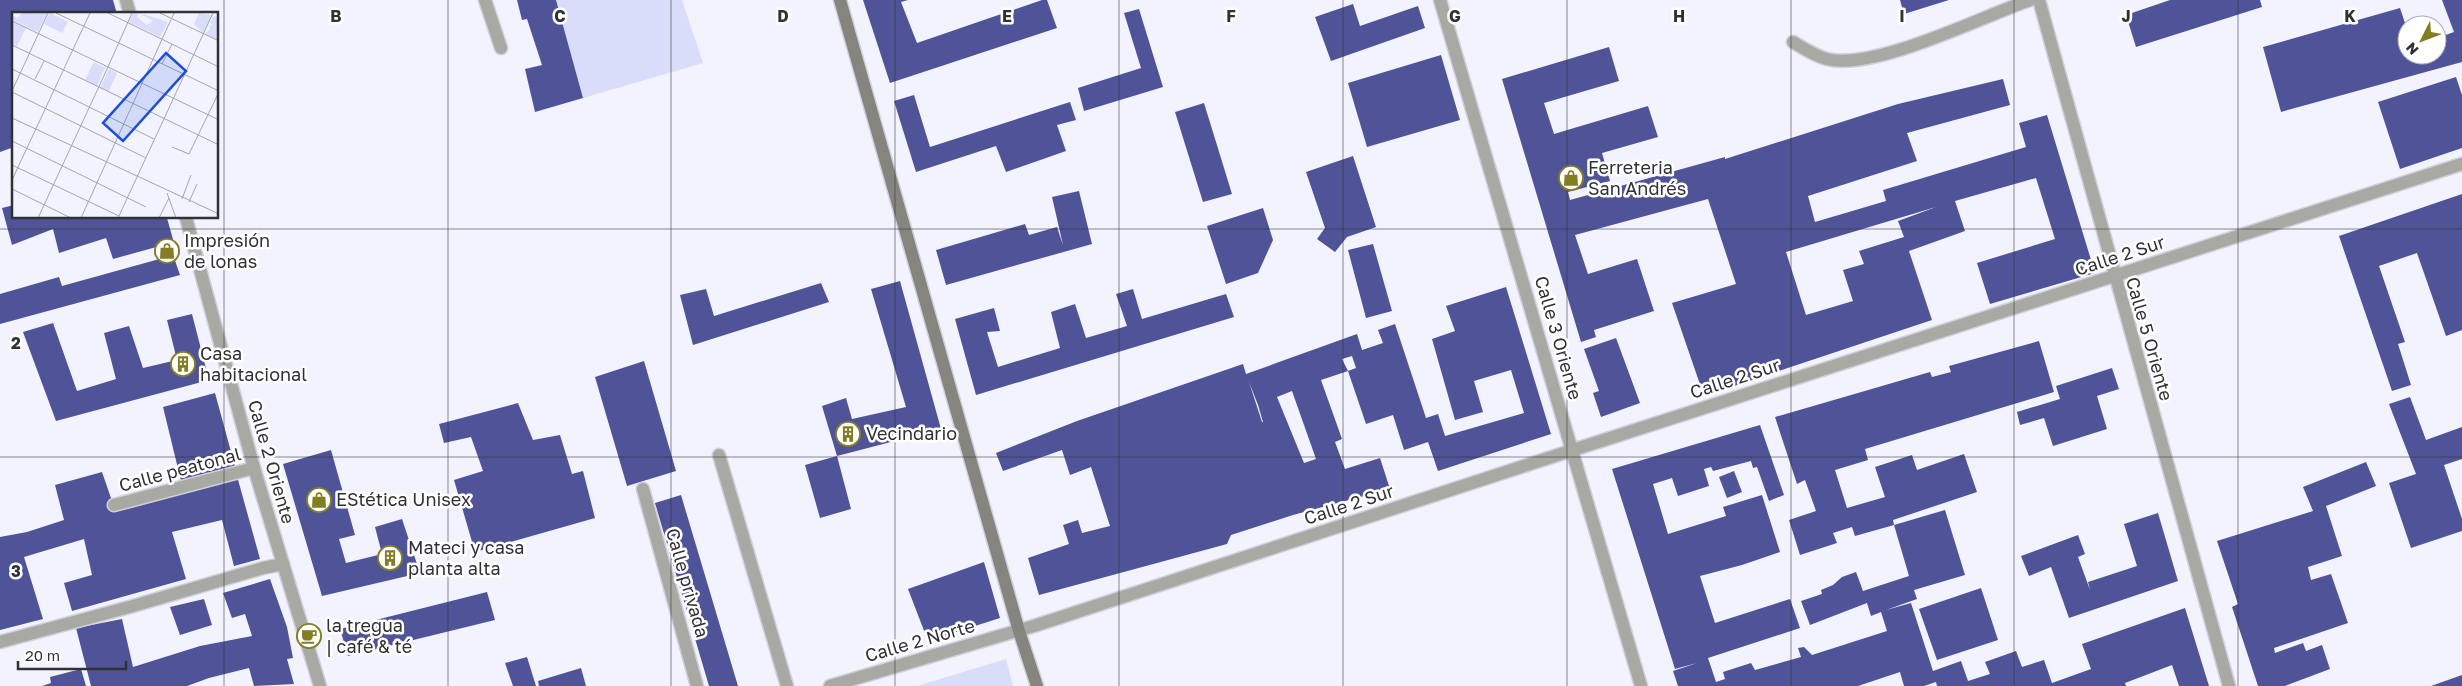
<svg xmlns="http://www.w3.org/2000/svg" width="2462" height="686" viewBox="0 0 2462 686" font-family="'Golos Text',sans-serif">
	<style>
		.green { fill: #d9ddf9 }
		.building { fill: #4f5397; fill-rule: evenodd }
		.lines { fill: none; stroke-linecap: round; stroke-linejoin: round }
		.lane-casing { stroke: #cfd0db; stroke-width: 15 }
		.street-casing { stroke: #cfd0db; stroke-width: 15 }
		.secondary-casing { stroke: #cfd0db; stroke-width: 15 }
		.lane { stroke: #a9a9a4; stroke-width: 12 }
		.street { stroke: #a9a9a4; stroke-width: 12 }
		.secondary { stroke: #85857e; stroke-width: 12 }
		.grid { fill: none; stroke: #303135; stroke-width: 1; stroke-opacity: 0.55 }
		.labels { text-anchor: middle; stroke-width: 5; stroke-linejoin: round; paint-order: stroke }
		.poi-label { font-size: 18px; fill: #303135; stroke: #fff; text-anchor: start }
		.street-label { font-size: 18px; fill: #303135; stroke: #fff }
		.inset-road { fill: none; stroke: #a4a5ae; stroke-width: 1 }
		.view { fill: #1d4ed8; fill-opacity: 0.15; stroke: #1d4ed8; stroke-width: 2.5 }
		.inset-edge { fill: none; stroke: #303135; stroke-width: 2.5 }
		.grid-label { font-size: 16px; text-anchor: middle; font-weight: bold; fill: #303135; stroke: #fff; stroke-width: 5; stroke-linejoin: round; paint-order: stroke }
	</style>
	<rect width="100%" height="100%" fill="#f2f3ff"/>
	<g class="green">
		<path d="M556,0H682L703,63L583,98Z"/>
		<path d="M1006,659L1013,686H917Z"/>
	</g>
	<g class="building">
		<path d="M0,0H113L117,14H14V147L0,152Z"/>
		<path d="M517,0H556L583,98L535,112L525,69L542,65L527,19L522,20Z"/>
		<path d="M863,0H908L901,2L917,43L1042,0H1047L1057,28L890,83Z"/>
		<path d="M1900,0H1949L1904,14Z"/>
		<path d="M2170,0H2260L2262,7L2136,47L2126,15Z"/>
		<path d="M2442,0H2462V62L2281,112L2263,47L2400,8L2407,29V55H2437V38L2454,32Z"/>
		<path d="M1353,4L1360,26L1418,6L1425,28L1331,61L1315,17Z"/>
		<path d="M1139,9L1163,87L1084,111L1078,88L1141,68L1124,13Z"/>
		<path d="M1609,47L1619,81L1544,103L1554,134L1648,106L1658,137L1602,153L1610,181L1568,192L1570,200L1725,157V159L1898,104L2003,79L2010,105L1907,133L1917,161L1808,196L1815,222L1886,201L1883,190L2026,147L2019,123L2047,115L2095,273L1990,304L1977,263L2055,239L2036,178L1955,201L1965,231L1909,251L1932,320L1704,396L1672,303L1736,284L1708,199L1575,235L1588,274L1637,259L1654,311L1594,330L1596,337L1581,342L1502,79ZM1936,207L1898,221L1904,237L1859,251L1864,264L1843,270L1853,301L1806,315L1786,252Z"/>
		<path d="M1441,55L1460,120L1367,147L1348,83Z"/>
		<path d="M2456,77L2462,95V148L2400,169L2378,102Z"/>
		<path d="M914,95L930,147L1070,102L1076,120L1057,125L1066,151L1006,172L996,146L916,172L894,101Z"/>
		<path d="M1204,103L1232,194L1203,202L1175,112Z"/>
		<path d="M1353,156L1376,227L1347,237L1335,252L1317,239L1325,228L1306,172Z"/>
		<path d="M1079,191L1092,244L946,285L936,250L1025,224L1029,235L1057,227L1063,245L1052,197Z"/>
		<path d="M2462,194V330L2446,336L2417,253L2379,266L2405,342L2398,344L2411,385L2392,391L2339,236Z"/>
		<path d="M14,205V218H167L174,243H171L173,255L180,275L0,324V294L59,277L62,286L163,258L160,246L113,259L106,238L59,253L53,229L12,245L2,208Z"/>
		<path d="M1263,208L1273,240L1258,273L1226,284L1207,226Z"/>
		<path d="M1373,244L1392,311L1366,318L1348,250Z"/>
		<path d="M900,281L941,429L837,456L851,509L820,518L805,465L837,456L822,406L846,398L852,419L906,407L871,289Z"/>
		<path d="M821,283L829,302L693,345L680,295L706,289L714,316Z"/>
		<path d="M1506,287L1551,434L1438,471L1428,442L1404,450L1393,415L1366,424L1348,371L1356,368L1352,356L1342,359L1348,371L1321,380L1342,439L1335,442L1345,469L1380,458L1390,489L1293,515L1231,535L1227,544L1039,595L1028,558L1069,544L1063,525L1078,520L1082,533L1110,526L1091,467L1070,475L1062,450L1003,471L996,453L1077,421L1243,364L1246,374L1357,334L1362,350L1383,343L1378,330L1395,324L1426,418L1438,414L1445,436L1524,413L1511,370L1474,381L1483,412L1455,420L1432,339L1455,331L1446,306ZM1249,382L1258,405L1263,422H1262ZM1292,391L1316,459L1304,463L1277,397Z"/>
		<path d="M1133,289L1142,319L1226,294L1234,317L976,395L955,319L994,308L1000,331L987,332L998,367L1060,348L1051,312L1075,304L1086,338L1127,326L1116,294Z"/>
		<path d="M192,314L209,380L56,421L23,332L53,323L77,391L116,379L104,333L129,326L143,368L177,360L167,320Z"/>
		<path d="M1616,338L1640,403L1601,417L1593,393L1599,391L1584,349Z"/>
		<path d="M2039,341L2054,392L1865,449L1868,460L1835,470L1847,508L1885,497L1875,467L1912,455L1917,470L1964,454L1977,492L1893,520L1894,525L1855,536L1852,527L1833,533L1837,543L1800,555L1789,520L1816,511L1805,480L1797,484L1775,417L1930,372L1932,377L1951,372L1949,366Z"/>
		<path d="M644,361L676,471L627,486L595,377Z"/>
		<path d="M2112,368L2119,389L2097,396L2107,429L2053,446L2044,418L2020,425L2017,412L2060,399L2056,386Z"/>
		<path d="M215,393L236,470L182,485L163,407Z"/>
		<path d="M2410,397L2426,440L2462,427V459L2444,465L2462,519V531L2411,548L2389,483L2416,474L2389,404Z"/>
		<path d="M518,403L533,440L560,435L572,474L583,471L595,518L475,552L454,480L483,471L471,437L444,443L439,424Z"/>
		<path d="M1760,425L1784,495L1769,501L1757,467L1753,468L1751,461L1713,471L1711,467L1704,469L1709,486L1678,496L1672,478L1653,484L1668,534L1726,516L1723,507L1762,495L1780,552L1742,565L1700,576L1715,623L1790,599L1800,628L1708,658L1716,682L1725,679L1723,672L1751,663L1755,670L1801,657L1798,648L1804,647L1812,655L1887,631L1881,612L1871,616L1867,603L1810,625L1801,601L1822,594L1821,590L1833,585L1842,577L1856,572L1863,591L1909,576L1894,525L1945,510L1965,575L1914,590L1917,599L1886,610L1911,603L1933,671L1961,661L1968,681L1990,674L1985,662L2016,651L2022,667L2044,660L2052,683L2091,669L2082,644L2185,608L2209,686H2179L2172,665L2125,683L2126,686H1937L1936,682L1924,686H1904L1900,672L1858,686H1678L1673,671L1697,663L1675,669L1612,469Z"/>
		<path d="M331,450L355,535L339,539L346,563L382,554L375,527L402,519L420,573L322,596L283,464Z"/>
		<path d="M2366,462L2376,486L2326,506L2342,556L2308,567L2311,580L2331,574L2348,623L2274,648L2275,653L2303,643L2306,651L2322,645L2330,669L2285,686H2258L2232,607L2238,604L2217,541L2313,511L2303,487Z"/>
		<path d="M1734,471L1742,492L1727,498L1719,477Z"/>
		<path d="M102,472L112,501L237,476L260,559L234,566L222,520L172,532L186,579L72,611L64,583L92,575L84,539L24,557L43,619L0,630V537L27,532L64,520L55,485Z"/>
		<path d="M681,495L738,686H709L655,503Z"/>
		<path d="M2158,513L2178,581L2069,618L2051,567L2029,576L2021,556L2078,535L2085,554L2078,557L2090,590L2088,582L2137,566L2124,524Z"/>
		<path d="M984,562L1000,618L928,641L908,589Z"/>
		<path d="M270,579L287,627L293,658L287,659L294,684L254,686L249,668L209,678L187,686H91L76,628L122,619L133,667L200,646L252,636L245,614L232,618L223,593Z"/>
		<path d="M1981,588L1998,640L1937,660L1919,609Z"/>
		<path d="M487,592L495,620L348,656L340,629Z"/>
		<path d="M204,599L212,625L180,635L170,607Z"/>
		<path d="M527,657L536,686H513L505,663Z"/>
		<path d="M581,668L586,686H539L538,681Z"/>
		<path d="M81,669L86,686H42L51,683L50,677Z"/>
		<path d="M2462,675V686H2431Z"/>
	</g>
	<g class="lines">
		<defs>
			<g id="lane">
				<path d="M1793,42C1803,48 1815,56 1827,59C1874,71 1981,17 2030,0"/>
				<path d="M719,455L787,686"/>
				<path d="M643,489L697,686"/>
			</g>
			<g id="street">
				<path d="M126,0L130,14"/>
				<path d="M485,0L501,48"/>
				<path d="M1440,0L1641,686"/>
				<path d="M2039,0L2229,686"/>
				<path d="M186,218L254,468L320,686"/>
				<path d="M114,505L254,468"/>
				<path d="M0,642L133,606L263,568L283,564"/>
				<path d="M830,686L1037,625L1573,450L2462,164"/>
			</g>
			<path id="secondary" d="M840,0L1019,631L1037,686"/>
		</defs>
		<use href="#lane" class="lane-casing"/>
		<use href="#street" class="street-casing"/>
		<use href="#secondary" class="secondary-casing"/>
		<use href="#lane" class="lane"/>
		<use href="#street" class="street"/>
		<use href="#secondary" class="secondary"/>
	</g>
	<path class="grid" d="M224,0V686M448,0V686M671,0V686M895,0V686M1119,0V686M1343,0V686M1567,0V686M1791,0V686M2014,0V686M2238,0V686M0,229H2462M0,457H2462"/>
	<defs>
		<symbol id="shop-ring" viewBox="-11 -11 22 22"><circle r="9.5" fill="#fff" stroke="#837d24" stroke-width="1.5"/><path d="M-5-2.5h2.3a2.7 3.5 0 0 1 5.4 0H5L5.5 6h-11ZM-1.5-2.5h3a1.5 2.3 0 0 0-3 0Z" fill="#837d24"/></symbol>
		<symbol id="building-ring" viewBox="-11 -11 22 22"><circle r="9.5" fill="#fff" stroke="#837d24" stroke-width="1.5"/><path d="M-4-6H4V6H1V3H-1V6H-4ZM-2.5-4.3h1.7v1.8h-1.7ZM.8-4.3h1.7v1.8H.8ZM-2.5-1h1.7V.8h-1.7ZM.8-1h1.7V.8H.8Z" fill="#837d24"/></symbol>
		<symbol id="cafe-ring" viewBox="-11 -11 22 22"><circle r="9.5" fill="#fff" stroke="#837d24" stroke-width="1.5"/><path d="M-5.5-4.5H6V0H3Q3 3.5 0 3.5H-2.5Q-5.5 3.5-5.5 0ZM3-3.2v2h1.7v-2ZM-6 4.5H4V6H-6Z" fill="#837d24"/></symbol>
	</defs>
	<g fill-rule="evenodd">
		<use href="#shop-ring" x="1557" y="164" width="28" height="28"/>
		<use href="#shop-ring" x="153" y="237" width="28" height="28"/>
		<use href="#building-ring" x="169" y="350" width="28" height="28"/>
		<use href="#building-ring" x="834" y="420" width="28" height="28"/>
		<use href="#shop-ring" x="305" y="486" width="28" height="28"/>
		<use href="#building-ring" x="376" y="544" width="28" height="28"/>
		<use href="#cafe-ring" x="295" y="622" width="28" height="28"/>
	</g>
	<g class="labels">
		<g class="poi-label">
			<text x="1588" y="174">Ferreteria<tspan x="1588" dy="21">San Andrés</tspan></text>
			<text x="184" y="247">Impresión<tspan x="184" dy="21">de lonas</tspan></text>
			<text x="200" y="360">Casa<tspan x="200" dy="21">habitacional</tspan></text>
			<text x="866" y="440">Vecindario</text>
			<text x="336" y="506">EStética Unisex</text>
			<text x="408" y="554">Mateci y casa<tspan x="408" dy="21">planta alta</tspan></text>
			<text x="326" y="632">la tregua<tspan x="326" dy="21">| café &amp; té</tspan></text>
		</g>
		<g class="street-label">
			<text transform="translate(2120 256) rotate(-18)" y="6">Calle 2 Sur</text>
			<text transform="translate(1558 338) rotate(74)" y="6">Calle 3 Oriente</text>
			<text transform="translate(2149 339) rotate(74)" y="6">Calle 5 Oriente</text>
			<text transform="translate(1735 379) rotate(-18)" y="6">Calle 2 Sur</text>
			<text transform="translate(271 462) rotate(74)" y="6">Calle 2 Oriente</text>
			<text transform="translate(180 470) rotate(-15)" y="6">Calle peatonal</text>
			<text transform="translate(1349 505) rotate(-18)" y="6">Calle 2 Sur</text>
			<text transform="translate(687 583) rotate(74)" y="6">Calle privada</text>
			<text transform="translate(920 641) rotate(-16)" y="6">Calle 2 Norte</text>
		</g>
	</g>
	<g transform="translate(12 12)">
		<rect width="206" height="206" fill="#f2f3ff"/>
		<path d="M10,1H35L26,20L0,8V3L5,6ZM38,1L56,10L50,21L32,12ZM121,1H127L125,5L135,13L141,9L127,1L156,10L148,25L117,10ZM187,1L200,3L191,21L182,12ZM202,4L206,6V28L193,22L198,17L197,13L200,14L198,10ZM0,10L14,16L5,34L0,32ZM82,50L93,56L85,74L73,68ZM97,57L105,61L97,79L88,76Z" fill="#d9ddf9"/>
		<path class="inset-road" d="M44,1L207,79M96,1L207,55M120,1L96,55L207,108M148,1L207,29M0,9L96,55L26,206M0,33L207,133M150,52L160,32M0,57L142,127M23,67L32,49M0,79L36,1M0,80L134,146M0,106L207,202M0,129L134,195M160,135L177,142L207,80M0,153L107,204M0,168L78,1M0,177L59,206M155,181L164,206M170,187L179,163M177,190L185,172M69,206L162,1M106,206L201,1M147,206L157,186"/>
		<path class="view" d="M154,41L174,59L111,129L91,111Z"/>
		<rect width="206" height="206" class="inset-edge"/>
	</g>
	<g class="grid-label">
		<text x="336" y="22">B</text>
		<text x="560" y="22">C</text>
		<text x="783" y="22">D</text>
		<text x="1007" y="22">E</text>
		<text x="1231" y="22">F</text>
		<text x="1455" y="22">G</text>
		<text x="1679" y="22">H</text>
		<text x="1902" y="22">I</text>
		<text x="2126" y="22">J</text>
		<text x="2350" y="22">K</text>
		<text x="16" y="349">2</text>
		<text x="16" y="577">3</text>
	</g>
	<g transform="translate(2422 40) rotate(228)"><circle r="24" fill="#ffffff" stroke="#acadae"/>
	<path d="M0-4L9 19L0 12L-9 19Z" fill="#837d24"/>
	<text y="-8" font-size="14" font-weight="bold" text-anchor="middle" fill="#303135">N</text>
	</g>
	<path d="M18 661v8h108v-8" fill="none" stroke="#303135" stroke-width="2.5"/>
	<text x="25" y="661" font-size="15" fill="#303135" stroke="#ffffff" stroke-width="4" paint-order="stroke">20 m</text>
</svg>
